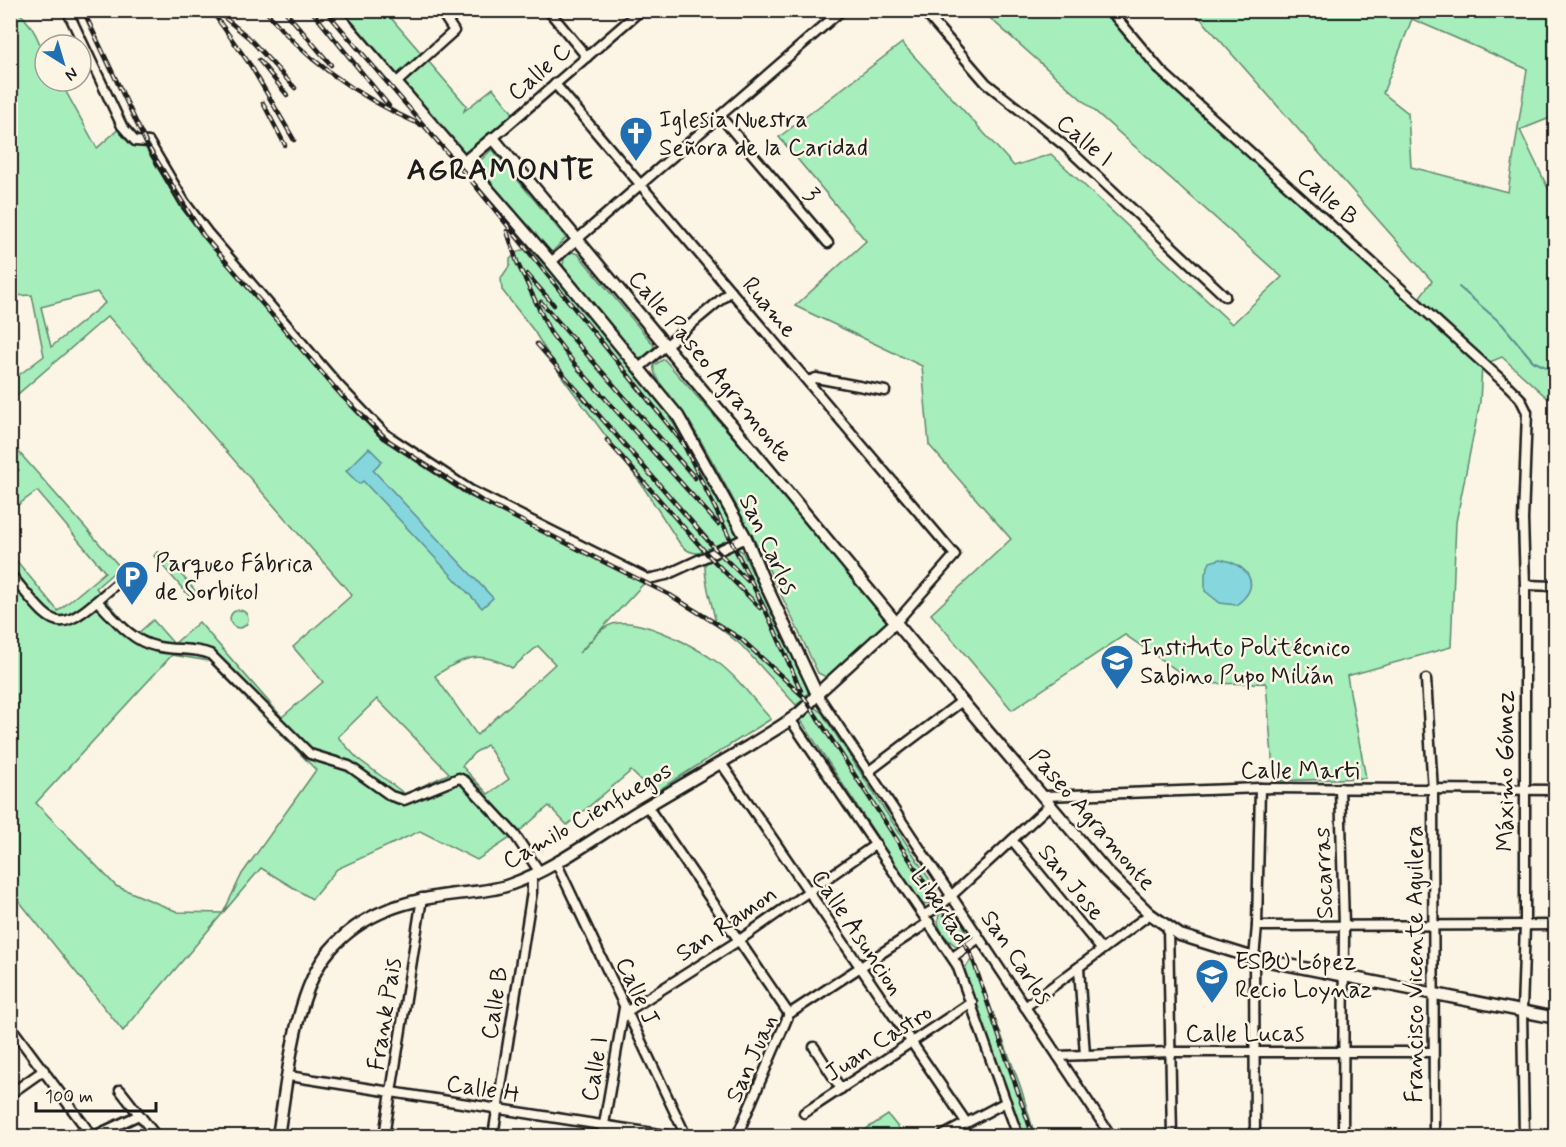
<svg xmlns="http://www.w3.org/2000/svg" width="1566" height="1147" viewBox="0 0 1566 1147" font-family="Mynerve,sans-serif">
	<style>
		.green { fill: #a6eebb; stroke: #61856c; stroke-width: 1.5; fill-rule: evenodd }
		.water { fill: #85d6dd; stroke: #5b8c90; stroke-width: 1.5 }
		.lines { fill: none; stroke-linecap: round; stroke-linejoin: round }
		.stream { stroke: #5b8c90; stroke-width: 2 }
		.minor-casing { stroke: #1c1c1c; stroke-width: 13 }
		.tertiary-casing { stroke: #1c1c1c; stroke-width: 15 }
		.minor { stroke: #fcf5e5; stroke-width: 8 }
		.tertiary { stroke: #fcf5e5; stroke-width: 10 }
		.rail-casing { stroke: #1c1c1c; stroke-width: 4.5 }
		.rail { stroke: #fcf5e5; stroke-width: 2; stroke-dasharray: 7; stroke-linecap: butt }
		.labels { text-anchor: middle; stroke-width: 5; stroke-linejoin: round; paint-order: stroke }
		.street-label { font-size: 24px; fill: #1c1c1c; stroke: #fcf5e5 }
		.poi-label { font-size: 24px; fill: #1c1c1c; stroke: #fcf5e5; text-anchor: start }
		.district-label { font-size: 30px; font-weight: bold; letter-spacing: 1.5px; fill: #1c1c1c; stroke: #fcf5e5 }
	</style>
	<rect width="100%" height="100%" fill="#fcf5e5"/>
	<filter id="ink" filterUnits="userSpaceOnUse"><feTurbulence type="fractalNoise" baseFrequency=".0167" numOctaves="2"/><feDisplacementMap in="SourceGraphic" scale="12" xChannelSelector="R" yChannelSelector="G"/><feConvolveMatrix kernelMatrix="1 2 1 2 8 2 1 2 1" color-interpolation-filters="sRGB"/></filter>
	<g filter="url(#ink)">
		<g class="green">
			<path d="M17,10C39,32 45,51 45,81H60L97,148L122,126L143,143L185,203L389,441L482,501L648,579L579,653C588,646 596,632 606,627C632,611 694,646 717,662C737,676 754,701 771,719L654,793L631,771L567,825L549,806L515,835L477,860L420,831L337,869L312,899L261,868L123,1031L11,891V554L58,611L105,572L37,491L11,510V478L19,470L11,461L10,442L120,567L96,588L136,635L153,620L174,644L199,622L282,717L323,682L293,647L352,595L108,316L11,400V381L44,356L32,295L11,296L10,11ZM97,292L105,303L51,347L41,307ZM538,646L555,664L477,735L435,676C464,656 481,650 512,668ZM172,655L209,661L316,770L242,874L223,913L178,912L116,886L36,803ZM377,699L449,773L448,774L405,794L357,758L338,737ZM487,745L509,779L488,794L462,766L474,753Z"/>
			<path d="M1413,10L1422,15L1425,10L1555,11V116L1520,130L1555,203V405L1502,357L1482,365L1480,402L1456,522L1451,647L1347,676L1366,778L1274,781L1266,683L1197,684L1125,635L1012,710L931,614L1011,539L929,445L922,366L795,306L866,241L779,137L902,43L1014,166L1051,154L1232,324L1282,277L982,11H1110L1162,71L1416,302L1432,281L1194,11ZM1412,19L1527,69L1508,192L1411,167L1408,113L1383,93Z"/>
			<path d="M333,11H385L466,105L464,111L493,88L516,117L463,163Z"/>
			<path d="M492,149L566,238L551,253L476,165Z"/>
			<path d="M526,249L536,252L668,414L736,532L735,539C717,548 696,563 680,544L642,485L560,374L534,331L502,290L501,278L510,265V259L519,251Z"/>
			<path d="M572,252L578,254L653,344L654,347L645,356L637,358L563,266L564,258Z"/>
			<path d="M664,359L810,525L888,621L828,678L818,673C778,587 738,503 689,421C682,409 650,378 654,365Z"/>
			<path d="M1555,413L1556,530H1555L1548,529Z"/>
			<path d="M736,548L742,551L805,683L808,692L804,699L796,705L741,645L716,625C713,605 704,583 705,564Z"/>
			<path d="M157,552L163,553L197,593L195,598L190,597L154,556Z"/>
			<circle cx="239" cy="619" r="9"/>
			<path d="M814,707L822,713L937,891L936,901L922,905L800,719Z"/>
			<path d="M950,909C960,919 971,932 964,946H956C946,939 933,926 940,913Z"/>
			<path d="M970,961L974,962L1021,1088L1035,1136H1022L964,970Z"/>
			<path d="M888,1115L905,1136H855Z"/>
		</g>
		<g class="water">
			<path d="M369,448L382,461L373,470L493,598L482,608L363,481L359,484L346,471Z"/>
			<path d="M1220,559C1247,564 1264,585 1236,605L1220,603L1205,591V574L1210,562Z"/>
		</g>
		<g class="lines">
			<path class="stream" d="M1459,287L1502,324L1533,361L1556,372"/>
			<defs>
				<g id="minor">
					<path d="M67,10L122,126L135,141L149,142L185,203L207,232L339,386L385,434L470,490L648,579L666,575L746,538"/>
					<path d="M548,10L587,57"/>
					<path d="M923,10L986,83L1066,147L1225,296"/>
					<path d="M1110,10L1161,71L1506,384L1520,398L1527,412L1523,520L1525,585V925L1522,1010L1524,1136"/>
					<path d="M448,20L460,10"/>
					<path d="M396,83L454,31L440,10"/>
					<path d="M555,84L955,555L897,621"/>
					<path d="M720,116L828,243"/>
					<path d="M493,138L641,10"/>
					<path d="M551,262L842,10"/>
					<path d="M639,368L731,291"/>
					<path d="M808,381L816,378L885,391"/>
					<path d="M10,574C59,632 55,638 115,585"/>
					<path d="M1525,585L1556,586"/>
					<path d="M97,601C113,617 131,641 155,646C173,651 192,647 210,654L310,754L349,766L391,796L404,800L459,778L465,781L515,835L539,871"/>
					<path d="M1426,679L1433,791L1434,1136"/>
					<path d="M817,694L1111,1136"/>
					<path d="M790,719L957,965L1018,1136"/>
					<path d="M721,763L966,1122"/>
					<path d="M868,772L962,701"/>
					<path d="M1340,788L1344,925L1343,1136"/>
					<path d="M1045,796L1260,788L1556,790"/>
					<path d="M647,806L789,1014"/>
					<path d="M1012,840L1101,949"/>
					<path d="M556,862L686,1136"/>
					<path d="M924,915L940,906L1051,804"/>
					<path d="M1257,926L1556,925"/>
					<path d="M1168,927L1172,1136"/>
					<path d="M953,957L979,938"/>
					<path d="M1079,968L1085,1055"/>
					<path d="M1025,1007L1150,914"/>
					<path d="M626,1012L738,941L876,844"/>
					<path d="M10,1026L92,1136"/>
					<path d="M814,1047L841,1089"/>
					<path d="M1058,1056L1171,1052H1433"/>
					<path d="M289,1076L672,1136"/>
					<path d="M120,1090L156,1136"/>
					<path d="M10,1094L44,1070"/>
					<path d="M804,1113L972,1002"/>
					<path d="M94,1136L139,1115"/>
					<path d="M384,1136L422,898"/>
					<path d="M493,1136L532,892V875"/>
					<path d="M602,1136L624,1008"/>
					<path d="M737,1136L789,1014L929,922"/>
					<path d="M942,1136L1006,1102"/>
					<path d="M1255,1136L1254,958L1257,926L1260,788"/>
				</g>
				<g id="tertiary">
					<path d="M333,10L551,262L678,416L746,538L762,577L817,694"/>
					<path d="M463,163L493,138L923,655L1106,871L1150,914L1180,935L1254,958L1556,1018"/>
					<path d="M278,1136C287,1083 294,991 330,950C363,912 407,900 455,894C473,892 492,891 509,885C558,868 602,832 647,806C681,786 715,766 749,746C772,731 801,717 817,694L897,621"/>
				</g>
			</defs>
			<use href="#minor" class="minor-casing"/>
			<use href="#tertiary" class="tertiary-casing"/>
			<use href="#minor" class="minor"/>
			<use href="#tertiary" class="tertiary"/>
			<defs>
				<g id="rail">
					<path d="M83,10L146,143L203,235L342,396L389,441L482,501L670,595L741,639L804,697L971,954L1033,1136"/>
					<path d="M211,10L251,66L294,140"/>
					<path d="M265,10C305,61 363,99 421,125"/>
					<path d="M284,10L331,65"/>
					<path d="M311,10L389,106"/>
					<path d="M325,10L474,184L683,443L772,624L801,691"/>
					<path d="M225,18L249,38L295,88"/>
					<path d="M259,60L287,95"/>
					<path d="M263,103L285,145"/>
					<path d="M507,231L517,262L550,332L577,367L718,524"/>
					<path d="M527,274L554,305"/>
					<path d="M541,302L695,478"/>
					<path d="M537,344L717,551L748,581"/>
					<path d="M607,440L708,555L760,608"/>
				</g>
			</defs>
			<use href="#rail" class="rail-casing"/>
			<use href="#rail" class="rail"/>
		</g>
	</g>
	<defs>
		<symbol id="church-pin" viewBox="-11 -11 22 30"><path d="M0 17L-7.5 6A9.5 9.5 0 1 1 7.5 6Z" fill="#1f6fb2" stroke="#fcf5e5"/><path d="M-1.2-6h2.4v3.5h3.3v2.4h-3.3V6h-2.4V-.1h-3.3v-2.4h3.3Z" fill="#fff"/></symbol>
		<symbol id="parking-pin" viewBox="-11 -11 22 30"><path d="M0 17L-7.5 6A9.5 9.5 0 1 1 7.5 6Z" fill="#1f6fb2" stroke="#fcf5e5"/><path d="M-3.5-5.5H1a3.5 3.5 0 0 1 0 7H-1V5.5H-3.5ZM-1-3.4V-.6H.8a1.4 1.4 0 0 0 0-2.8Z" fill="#fff"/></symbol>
		<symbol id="school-pin" viewBox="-11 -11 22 30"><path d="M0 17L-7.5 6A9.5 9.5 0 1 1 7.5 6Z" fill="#1f6fb2" stroke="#fcf5e5"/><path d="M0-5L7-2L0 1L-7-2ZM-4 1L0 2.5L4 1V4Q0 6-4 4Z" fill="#fff"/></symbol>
	</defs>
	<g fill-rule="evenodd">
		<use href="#church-pin" x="617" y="114" width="38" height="52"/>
		<use href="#parking-pin" x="113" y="558" width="38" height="52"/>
		<use href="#school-pin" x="1098" y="642" width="38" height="52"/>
		<use href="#school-pin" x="1193" y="956" width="38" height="52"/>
	</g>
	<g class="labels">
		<g class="street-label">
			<text transform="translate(539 71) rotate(-41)" y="8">Calle C</text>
			<text transform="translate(1085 140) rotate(41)" y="8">Calle I</text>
			<text transform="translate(812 194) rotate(49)" y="8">3</text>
			<text transform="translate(1328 196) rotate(42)" y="8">Calle B</text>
			<text transform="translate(770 307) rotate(50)" y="8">Ruame</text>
			<text transform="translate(711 366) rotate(50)" y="8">Calle Paseo Agramonte</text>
			<text transform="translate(769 544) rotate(65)" y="8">San Carlos</text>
			<text x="1300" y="778">Calle Marti</text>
			<text transform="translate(1505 771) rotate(-90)" y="8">Máximo Gómez</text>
			<text transform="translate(587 815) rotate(-30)" y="8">Camilo Cienfuegos</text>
			<text transform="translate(1093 819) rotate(49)" y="8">Paseo Agramonte</text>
			<text transform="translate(1323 873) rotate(-92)" y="8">Socarras</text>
			<text transform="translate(1072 882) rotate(51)" y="8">San Jose</text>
			<text transform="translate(941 906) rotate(56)" y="8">Libertad</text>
			<text transform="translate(726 923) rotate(-34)" y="8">San Ramon</text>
			<text transform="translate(858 932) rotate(56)" y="8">Calle Asuncion</text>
			<text transform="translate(1017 957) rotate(56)" y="8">San Carlos</text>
			<text transform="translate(1414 964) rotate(-90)" y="8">Francisco Vicente Aguilera</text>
			<text transform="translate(638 991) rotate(65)" y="8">Calle J</text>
			<text transform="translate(494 1003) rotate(-81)" y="8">Calle B</text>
			<text transform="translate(384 1014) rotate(-81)" y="8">Frank Pais</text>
			<text x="1245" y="1041">Calle Lucas</text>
			<text transform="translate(878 1042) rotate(-33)" y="8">Juan Castro</text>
			<text transform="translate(751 1058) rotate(-66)" y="8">San Juan</text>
			<text transform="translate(594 1069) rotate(-80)" y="8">Calle I</text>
			<text transform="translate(483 1088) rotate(9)" y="8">Calle H</text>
		</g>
		<g class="poi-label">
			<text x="659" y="127">Iglesia Nuestra<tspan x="659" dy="28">Señora de la Caridad</tspan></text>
			<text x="155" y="571">Parqueo Fábrica<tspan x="155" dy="28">de Sorbitol</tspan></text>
			<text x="1140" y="655">Instituto Politécnico<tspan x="1140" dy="28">Sabino Pupo Milián</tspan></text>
			<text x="1235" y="969">ESBU López<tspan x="1235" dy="28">Recio Loynaz</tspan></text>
		</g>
		<g class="district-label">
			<text x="501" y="179">AGRAMONTE</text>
		</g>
	</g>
	<rect width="1566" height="1147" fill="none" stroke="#fcf5e5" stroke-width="36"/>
	<rect x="18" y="18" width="1530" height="1111" fill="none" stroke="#1c1c1c" stroke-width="2" filter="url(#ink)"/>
	<g transform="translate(63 63) rotate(143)"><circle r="28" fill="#fcf5e5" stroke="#a29e95" stroke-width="1.5"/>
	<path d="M0-4.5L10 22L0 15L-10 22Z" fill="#1f6fb2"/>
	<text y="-9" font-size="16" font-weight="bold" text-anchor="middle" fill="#1c1c1c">N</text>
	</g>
	<path d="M36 1102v9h120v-9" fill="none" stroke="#1c1c1c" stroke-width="3"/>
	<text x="45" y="1102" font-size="18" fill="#1c1c1c" stroke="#fcf5e5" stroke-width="4.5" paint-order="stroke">100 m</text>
</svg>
